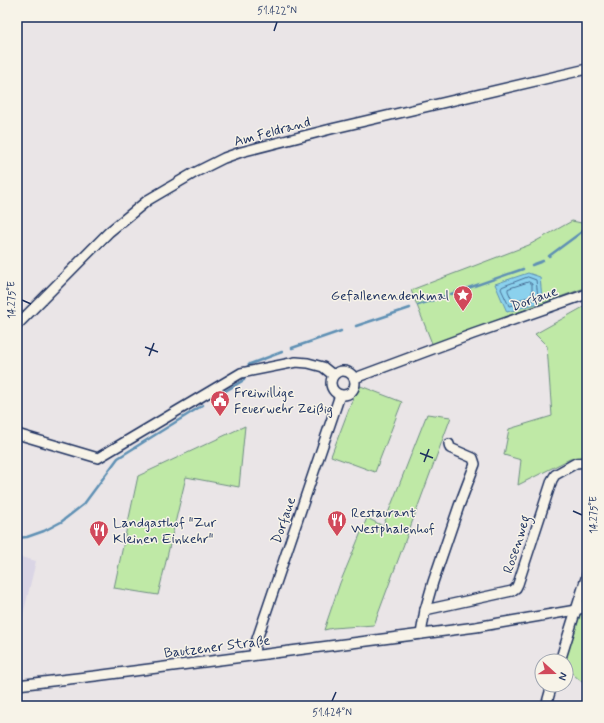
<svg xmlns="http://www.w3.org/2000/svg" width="604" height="723" viewBox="0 0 604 723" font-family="Mynerve,sans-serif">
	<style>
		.built { fill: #dad5e5 }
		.green { fill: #bfe9a6; stroke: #6d8c82 }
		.water { fill: #8bd1ed; stroke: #5e90b4 }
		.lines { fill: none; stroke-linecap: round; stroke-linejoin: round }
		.shore { stroke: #487097; stroke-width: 1 }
		.stream { stroke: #5e90b4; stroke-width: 2.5 }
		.minor-casing { stroke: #1b2f5e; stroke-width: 12 }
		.minor { stroke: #f7f3e8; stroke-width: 9 }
		.ticks { fill: none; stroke: #1b2f5e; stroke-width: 1.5 }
		.labels { text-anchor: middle; stroke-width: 3; stroke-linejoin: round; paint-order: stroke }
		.street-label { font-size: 14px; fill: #1b2f5e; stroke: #f7f3e8 }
		.poi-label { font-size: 14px; fill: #1b2f5e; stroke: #f7f3e8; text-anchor: start }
		.neatline { fill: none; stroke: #1b2f5e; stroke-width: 1.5 }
		.ticks-label { font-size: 10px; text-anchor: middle; fill: #1b2f5e }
	</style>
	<rect width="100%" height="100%" fill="#eae5e7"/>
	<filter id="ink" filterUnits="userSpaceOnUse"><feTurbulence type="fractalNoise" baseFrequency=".025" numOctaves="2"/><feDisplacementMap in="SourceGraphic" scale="8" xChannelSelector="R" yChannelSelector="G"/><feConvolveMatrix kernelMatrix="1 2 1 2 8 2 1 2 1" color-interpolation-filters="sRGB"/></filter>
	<g filter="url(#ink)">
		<path class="built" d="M17,556L36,561L17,640Z"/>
		<g class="green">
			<path d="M572,221L586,224L587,228V287L452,337L433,346L411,290L529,245Z"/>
			<path d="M587,305V459H570L518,485L521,460L504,455L509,429L552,416L547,346L535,334Z"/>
			<path d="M358,385L402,402L375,472L331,456Z"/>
			<path d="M427,414L451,417L374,625L333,628L324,630L340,583L367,518L383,526Z"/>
			<path d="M245,426L239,487L186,477L158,595L114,588L138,476Z"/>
			<path d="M587,607V684L582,682L566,668V661H560L576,611Z"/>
		</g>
		<path class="water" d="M528,273L540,277L542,298L539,303L507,312L495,284Z"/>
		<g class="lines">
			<g class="shore">
				<path d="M528,277L536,280L538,297L537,299L509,306L501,289L502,287Z"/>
				<path d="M529,282L532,284V296L514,301L512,300L508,291V289Z"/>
			</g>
			<g class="stream">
				<path d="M549,256L587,228"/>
				<path d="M532,265L543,261"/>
				<path d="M451,294L523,269"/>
				<path d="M418,305L445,296"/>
				<path d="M356,326L410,308"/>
				<path d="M292,348L341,331"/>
				<path d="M248,366L250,364L282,352"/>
				<path d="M222,393L244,380L245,376"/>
				<path d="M17,538L27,537L44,531L61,522L84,504L118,458L203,405"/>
			</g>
			<defs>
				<g id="minor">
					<path d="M17,325L109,232L148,200L194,173L224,158L241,152L331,129L587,69"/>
					<circle cx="343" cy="383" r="12"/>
					<path d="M355,378L473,334L587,294"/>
					<path d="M17,434L98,458L241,373L296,362L308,363L323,367L333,375"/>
					<path d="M425,610L512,591L516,588L518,584L552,480L555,475L576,463L587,462"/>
					<path d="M421,634L425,610L433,582L459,506L475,464L473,458L450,448L449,444"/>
					<path d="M254,655L255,645L340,395"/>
					<path d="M560,661L587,575"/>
					<path d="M17,685L95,676L476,627L576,610L587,607"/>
					<path d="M546,706L552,685"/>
				</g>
			</defs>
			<use href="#minor" class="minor-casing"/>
			<use href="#minor" class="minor"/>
		</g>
	</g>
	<path class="ticks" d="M274,31L277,22M22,300L31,304M145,347L158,352M149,356L154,343M420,453L433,458M424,462L429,449M573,511L582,515M332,701L336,692"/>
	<defs>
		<symbol id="sight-pin" viewBox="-11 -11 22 30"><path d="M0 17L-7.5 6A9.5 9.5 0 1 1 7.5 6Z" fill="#d1495b" stroke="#f7f3e8"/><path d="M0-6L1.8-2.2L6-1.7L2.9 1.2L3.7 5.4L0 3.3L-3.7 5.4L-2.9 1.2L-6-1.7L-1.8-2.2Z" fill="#fff"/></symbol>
		<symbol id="civic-pin" viewBox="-11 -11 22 30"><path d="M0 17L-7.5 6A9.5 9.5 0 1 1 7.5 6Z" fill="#d1495b" stroke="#f7f3e8"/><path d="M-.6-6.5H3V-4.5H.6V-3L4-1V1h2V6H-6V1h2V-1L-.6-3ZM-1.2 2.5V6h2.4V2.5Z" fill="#fff"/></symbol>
		<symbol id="restaurant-pin" viewBox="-11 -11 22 30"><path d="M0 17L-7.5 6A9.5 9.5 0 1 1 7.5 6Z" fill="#d1495b" stroke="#f7f3e8"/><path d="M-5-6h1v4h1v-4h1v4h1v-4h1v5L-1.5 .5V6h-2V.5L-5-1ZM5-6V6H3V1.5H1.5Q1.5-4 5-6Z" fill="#fff"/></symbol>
	</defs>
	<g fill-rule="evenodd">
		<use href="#sight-pin" x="452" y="284" width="22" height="30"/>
		<use href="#civic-pin" x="209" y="389" width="22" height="30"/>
		<use href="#restaurant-pin" x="326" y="509" width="22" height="30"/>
		<use href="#restaurant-pin" x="88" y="519" width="22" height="30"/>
	</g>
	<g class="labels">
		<g class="street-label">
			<text transform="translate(272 131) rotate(-15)" y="5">Am Feldrand</text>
			<text transform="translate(534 298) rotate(-20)" y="5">Dorfaue</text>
			<text transform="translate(283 520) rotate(-71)" y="5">Dorfaue</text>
			<text transform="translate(516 544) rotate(-72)" y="5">Rosenweg</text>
			<text transform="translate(217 646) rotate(-7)" y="5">Bautzener Straße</text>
		</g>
		<g class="poi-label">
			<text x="449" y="300" text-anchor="end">Gefallenendenkmal</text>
			<text x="234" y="397">Freiwillige<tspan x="234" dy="16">Feuerwehr Zeißig</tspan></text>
			<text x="351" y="517">Restaurant<tspan x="351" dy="16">Westphalenhof</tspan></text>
			<text x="113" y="527">Landgasthof "Zur<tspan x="113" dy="16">Kleinen Einkehr"</tspan></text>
		</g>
	</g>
	<rect width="604" height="723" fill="none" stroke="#f7f3e8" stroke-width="44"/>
	<g transform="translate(554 673) rotate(111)"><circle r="19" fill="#f7f3e8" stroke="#9fa5b1"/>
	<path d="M0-3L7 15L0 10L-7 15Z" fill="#d1495b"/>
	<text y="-6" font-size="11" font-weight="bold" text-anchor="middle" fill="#1b2f5e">N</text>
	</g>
	<rect x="22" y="22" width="560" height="679" class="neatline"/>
	<g class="ticks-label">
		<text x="277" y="14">51.422°N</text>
		<text transform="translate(11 300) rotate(-90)" y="4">14.275°E</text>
		<text transform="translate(593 515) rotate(-90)" y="4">14.275°E</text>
		<text x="332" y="716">51.424°N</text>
	</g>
</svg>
